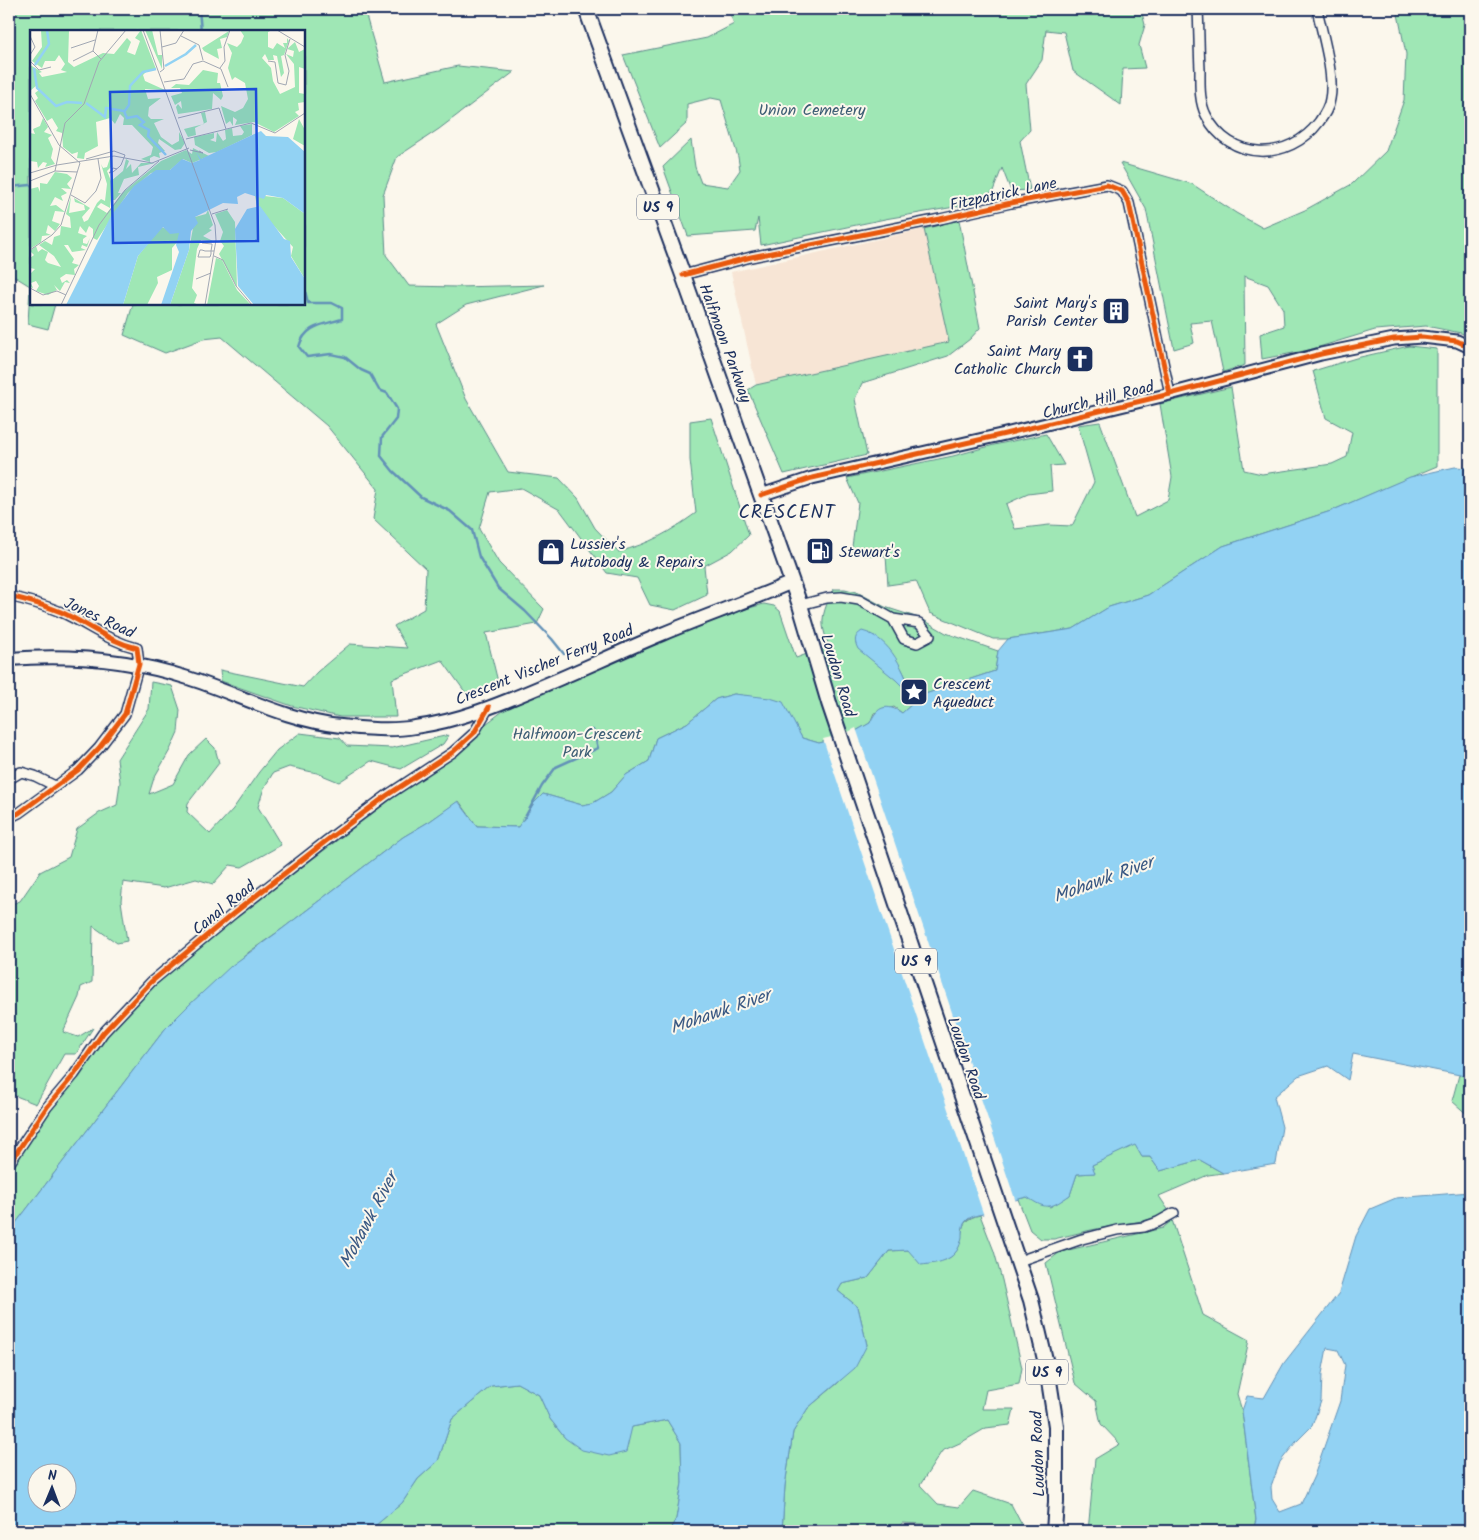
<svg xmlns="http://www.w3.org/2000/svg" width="1479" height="1540" viewBox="0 0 1479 1540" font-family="Kalam,sans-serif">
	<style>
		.built { fill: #f7e5d5 }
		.green { fill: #9fe7b5; stroke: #5d8b8a }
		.water { fill: #92d2f3; stroke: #6291b7; fill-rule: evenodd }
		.pier { fill: #fbf7ec }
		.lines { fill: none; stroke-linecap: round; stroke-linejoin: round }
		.stream { stroke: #6291b7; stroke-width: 2.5 }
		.minor-casing { stroke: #1b2f5e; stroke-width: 12 }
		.tertiary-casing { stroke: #1b2f5e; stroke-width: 15 }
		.secondary-casing { stroke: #1b2f5e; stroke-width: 16 }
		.primary-casing { stroke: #1b2f5e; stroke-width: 18 }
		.minor { stroke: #fbf7ec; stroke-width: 9 }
		.tertiary { stroke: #fbf7ec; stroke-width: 11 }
		.secondary { stroke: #fbf7ec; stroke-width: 12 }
		.primary { stroke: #fbf7ec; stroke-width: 14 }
		.cycleway-casing { stroke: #fbf7ec; stroke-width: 8 }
		.cycleway { stroke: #e8590c; stroke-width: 5 }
		.labels { text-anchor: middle; stroke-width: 4; stroke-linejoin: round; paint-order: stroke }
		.shield { fill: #fbf7ec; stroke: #5e6b89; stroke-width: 1 }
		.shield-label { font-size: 15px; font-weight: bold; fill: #1b2f5e }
		.park-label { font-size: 16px; fill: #3c5d74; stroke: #fbf7ec }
		.street-label { font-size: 16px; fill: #1b2f5e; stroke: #fbf7ec }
		.poi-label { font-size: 16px; fill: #1b2f5e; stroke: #fbf7ec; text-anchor: start }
		.water-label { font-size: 18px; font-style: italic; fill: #395883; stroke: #fbf7ec }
		.quarter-label { font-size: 19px; letter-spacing: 1px; fill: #1b2f5e; stroke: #fbf7ec }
		.inset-river { fill: none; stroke: #92d2f3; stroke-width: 2.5 }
		.inset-road { fill: none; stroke: #a1a7b3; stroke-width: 1 }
		.view { fill: #1d4ed8; fill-opacity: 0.15; stroke: #1d4ed8; stroke-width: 2.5 }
		.inset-edge { fill: none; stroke: #1b2f5e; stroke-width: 2.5 }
	</style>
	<rect width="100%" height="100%" fill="#fbf7ec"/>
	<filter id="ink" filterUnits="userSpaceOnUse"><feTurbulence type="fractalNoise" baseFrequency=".02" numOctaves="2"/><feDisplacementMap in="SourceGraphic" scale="10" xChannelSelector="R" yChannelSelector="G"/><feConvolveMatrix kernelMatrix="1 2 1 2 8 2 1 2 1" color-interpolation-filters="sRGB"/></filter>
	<g filter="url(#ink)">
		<path class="built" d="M924,229L950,342L756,385L731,272Z"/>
		<g class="green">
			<path d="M9,9H364L385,82L458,66L514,72L439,129L397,157L383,195L386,255L409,286L457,287L544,285L466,305L436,324L466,399L508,472L559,478L578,498L595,528L618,552C651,543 668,533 696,513L690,460V421L711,418L749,535L732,551L704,566L707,595L675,610L650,605L637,578L607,573L560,510L521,488L490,492L479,529L499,563L544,609L537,624L486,633L498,682L468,696L442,660L392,679L396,717H340L292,706L221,681L220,670L303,687L317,672L350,644L407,648L394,626L424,609L426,569L373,519L378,489L327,426L222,337L203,339L165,353L124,335L133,304H304V31H31V304H55L48,329L28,324L30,286L9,273Z"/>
			<path d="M728,9H1141L1145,25L1139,45L1145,68L1123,69L1121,105L1073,71L1064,32L1046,30L1042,60L1026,84L1030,130L1020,141L1030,190L1011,191L1002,168L993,191L972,204L885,219L761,245L758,218L755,231L688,236L663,167L691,140L695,167L701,183L728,187L740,170L738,157L721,100L711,98L687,104V123L660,148L623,55L707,38L734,24Z"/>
			<path d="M1397,9H1470V337L1461,333L1426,326L1375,330L1309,350L1262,359L1260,334L1284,326L1283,309L1268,285L1244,276L1245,365L1223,372L1212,321L1190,323L1194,343L1174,349L1146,209L1120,163L1192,184L1236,213L1263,228L1305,210L1352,184L1386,151L1404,100L1406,54Z"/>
			<path d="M959,220L980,328L970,339L948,356L862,383L855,399L867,455L784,474L748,390L756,385L949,342L924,229Z"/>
			<path d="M1409,346L1437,349V466L1331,511L1223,546L1148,595L1109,607L1073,629L1008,639H993L930,613L916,581L888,585L886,556L851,554L858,503L847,478L953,456L994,445L1046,434L1064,465L1050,466L1052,491L1028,494L1006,504L1015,529L1049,525L1072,526L1094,482L1078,425L1100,422L1135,517L1168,500L1172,477L1160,404L1231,387L1244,470L1262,474L1332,464L1347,457L1352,432L1326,418L1313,371L1356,358Z"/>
			<path d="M834,589H845L857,592L885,607L922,619L946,633L998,651L995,671L913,698C906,670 891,649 868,633L896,680L908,692L912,704L902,713L894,707L874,713L870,723L845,737L819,743L802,738L782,702L734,694L716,699L687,723L656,738L649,761L626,775L611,792L593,803L582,805L543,794L534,803L519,827L477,826L459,801L430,821L403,837L282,929L249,952L188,1006L165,1029L9,1232V1163L103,1033L151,982L453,752L474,733L503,711L576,677L603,667L672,636L749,608L764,604L774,606L780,611L796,658L829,646C828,642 825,636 824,631C820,616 827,603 834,589Z"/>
			<path d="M151,682L172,686L180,710L178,732L170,750L154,778L149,794L173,784L189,755L206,739L215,748L219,763L188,803L187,812L210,834L233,809L259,772L277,750L300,733L340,738L347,746L392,748L449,735L443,744L401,769L371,761L339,782L317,773L289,767L273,773L264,788L258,807L281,845L242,867L230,865L213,884L196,879L164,888L123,882L121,901L127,941L117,943L93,926L92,982L81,987L79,997L63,1032L78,1037L93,1028L76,1054H64L36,1104L11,1094L9,1095V905L20,901L40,872L69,857L77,829L99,813L117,805L120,782L117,759L149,709Z"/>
			<path d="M1459,1075L1470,1077V1117L1452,1101Z"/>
			<path d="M1135,1144L1142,1157H1150L1160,1171L1200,1160L1223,1173L1208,1175L1159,1196L1169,1211L1153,1219L1091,1230L1054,1239H1041L1030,1230L1018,1199L1027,1197L1050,1207L1070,1195L1077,1174L1094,1173L1092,1165Z"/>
			<path d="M980,1215L994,1251L1002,1280L1022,1368L1019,1384L986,1390L982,1409H1014L1010,1425L986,1428L962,1442L942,1451L920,1485L938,1504L959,1507L973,1491L1011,1504L1024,1529L902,1523L895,1531H782L785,1486L793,1432L808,1408L838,1383L867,1345L858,1307L838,1291L842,1284L868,1278L889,1251L908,1250L945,1260C949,1258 953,1256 955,1253C968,1236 953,1221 980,1215Z"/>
			<path d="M1172,1220L1203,1315L1249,1340L1237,1394L1242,1411L1256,1520L1253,1531H1088L1095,1459L1120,1444L1101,1424L1096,1401L1075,1383L1046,1263L1060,1252L1163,1228Z"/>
			<path d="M517,1383L539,1395L550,1419L565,1438L632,1427L667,1420L681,1443L682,1483L676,1519L669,1531H369L402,1503L418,1479L438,1461L452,1419L491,1386Z"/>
		</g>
		<g class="water">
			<path d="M1455,467L1470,468V1077L1353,1054L1348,1080L1328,1066L1298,1076L1274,1097L1282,1127L1276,1164L1223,1173L1200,1160L1160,1171L1150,1157H1142L1135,1145L1092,1165L1095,1173L1077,1174L1070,1195C1051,1208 1047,1211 1027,1197C1011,1200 997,1208 983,1214C978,1215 972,1216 968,1219C962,1224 962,1230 962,1237C958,1260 941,1263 921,1265L908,1250L889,1251L868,1278L842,1284L838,1291L858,1307L867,1345L855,1368L808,1408L793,1432L785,1486L782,1531H669L676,1519L682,1483L681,1443L667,1420L632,1427L626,1452L609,1456L582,1450L565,1438L550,1419L539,1395L517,1383L491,1386L452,1419L438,1461L418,1479L402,1503L369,1531H9V1232L165,1029L188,1006L231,966L282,929L403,837L430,821L458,801L477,826L518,827L534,803L543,794L582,805L593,803L611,792L626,775L649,761L656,738L687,723L716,699L734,694L770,698L783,702L802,738L819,743L845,737L870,723C877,706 887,703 902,713L912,704L908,692L896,680L858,649C854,641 854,636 862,631C891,638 905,672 913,698L995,671L998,651L1008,639L1073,629L1109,607L1148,595L1223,546L1331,511L1410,477ZM38,1472H68V1502H38Z"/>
			<path d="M1470,1192V1531H1253L1256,1520L1242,1411L1247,1396L1264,1398L1284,1363L1339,1293L1356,1236L1370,1209L1396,1198ZM1327,1348L1338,1350L1345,1365L1340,1401L1314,1476L1301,1504L1280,1512L1272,1499L1271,1487L1280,1462L1296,1442L1312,1426L1321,1401L1322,1374Z"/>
		</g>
		<path class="pier" d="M856,728L1016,1202L984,1216L823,739L844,734Z"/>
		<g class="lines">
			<g class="stream">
				<path d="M199,9L201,31"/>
				<path d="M9,187L31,185"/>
				<path d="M304,287L308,303H332L342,308V319C323,325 305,325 299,347L307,357L331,354L345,357L361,370L370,374L379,390L387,393L397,409L396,419L382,437L381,456L393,471L421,497L450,511L472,530L479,557L498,588L525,611L552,639L564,654"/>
				<path d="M524,819L542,786L556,767L598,748L593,730"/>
			</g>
			<defs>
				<g id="minor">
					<path d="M1198,9C1199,29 1199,49 1200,70C1200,84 1199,101 1206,115C1229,162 1289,162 1319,122C1324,115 1329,108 1330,99C1335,75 1322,33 1317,9"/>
					<path d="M683,275L751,257L940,219L1011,203L1107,185L1122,191L1129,203L1170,394"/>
					<path d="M9,596C26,600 44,605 61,612C88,624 108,641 137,648L139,664L125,714L99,748L78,770L19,813L9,818"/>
					<path d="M800,605L827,598L841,597L859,600L893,619L919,623L930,636L917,643L904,639L893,619"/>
					<path d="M9,779L21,772L35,776L55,786"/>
					<path d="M9,1164L47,1107L74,1075L103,1033L151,982L234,913L326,841L386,796L453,752L474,733L489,707"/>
					<path d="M1019,1261L1082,1239L1117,1230L1144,1227L1158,1222L1174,1213"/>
				</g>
				<path id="tertiary" d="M761,495L812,478L1005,434L1170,394L1321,354L1394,339L1422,337L1457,341L1470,347"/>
				<path id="secondary" d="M9,659C71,654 129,659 188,678C238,694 288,721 341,726C362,729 394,731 415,727C459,721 500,704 540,687C581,670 621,651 662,634C705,616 749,601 792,582"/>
				<path id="primary" d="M586,9L683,275L800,605L829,703L1031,1300L1047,1368L1056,1426V1502L1054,1531"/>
			</defs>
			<use href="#minor" class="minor-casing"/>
			<use href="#tertiary" class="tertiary-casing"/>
			<use href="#secondary" class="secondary-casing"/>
			<use href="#primary" class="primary-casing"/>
			<use href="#minor" class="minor"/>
			<use href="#tertiary" class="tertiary"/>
			<use href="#secondary" class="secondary"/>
			<use href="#primary" class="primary"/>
			<defs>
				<g id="cycleway">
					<path d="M683,275L751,257L940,219L1011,203L1107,185L1122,191L1129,203L1170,394"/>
					<path d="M761,495L812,478L1005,434L1170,394L1321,354L1394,339L1422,337L1457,341L1470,347"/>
					<path d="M9,596C26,600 44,605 61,612C88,624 108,641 137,648L139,664L125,714L99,748L78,770L19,813L9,818"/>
					<path d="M9,1164L47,1107L74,1075L103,1033L151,982L234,913L326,841L386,796L453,752L474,733L489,707"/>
				</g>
			</defs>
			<use href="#cycleway" class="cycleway-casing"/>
			<use href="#cycleway" class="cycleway"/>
		</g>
	</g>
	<defs>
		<symbol id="building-square" viewBox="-11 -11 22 22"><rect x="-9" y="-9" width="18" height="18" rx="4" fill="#1b2f5e" stroke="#fbf7ec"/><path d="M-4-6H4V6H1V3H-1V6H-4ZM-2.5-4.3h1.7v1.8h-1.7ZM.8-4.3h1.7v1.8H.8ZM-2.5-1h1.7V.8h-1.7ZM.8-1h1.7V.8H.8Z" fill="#fff"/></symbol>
		<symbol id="church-square" viewBox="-11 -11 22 22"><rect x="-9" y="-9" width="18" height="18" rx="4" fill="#1b2f5e" stroke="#fbf7ec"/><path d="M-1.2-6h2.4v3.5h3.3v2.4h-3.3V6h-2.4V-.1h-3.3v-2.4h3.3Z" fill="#fff"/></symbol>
		<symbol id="fuel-square" viewBox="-11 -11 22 22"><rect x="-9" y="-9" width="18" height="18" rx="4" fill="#1b2f5e" stroke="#fbf7ec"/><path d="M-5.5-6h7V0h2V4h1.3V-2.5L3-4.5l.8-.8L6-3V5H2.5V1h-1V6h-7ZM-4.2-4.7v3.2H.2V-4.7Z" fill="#fff"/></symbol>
		<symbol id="shop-square" viewBox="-11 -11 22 22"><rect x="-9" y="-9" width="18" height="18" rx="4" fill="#1b2f5e" stroke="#fbf7ec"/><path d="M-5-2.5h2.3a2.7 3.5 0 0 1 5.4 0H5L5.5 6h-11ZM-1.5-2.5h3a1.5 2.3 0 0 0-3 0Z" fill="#fff"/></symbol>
		<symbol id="sight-square" viewBox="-11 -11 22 22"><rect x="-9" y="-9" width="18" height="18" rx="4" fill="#1b2f5e" stroke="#fbf7ec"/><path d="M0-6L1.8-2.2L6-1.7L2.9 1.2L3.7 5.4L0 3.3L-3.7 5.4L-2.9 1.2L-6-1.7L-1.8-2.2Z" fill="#fff"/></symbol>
	</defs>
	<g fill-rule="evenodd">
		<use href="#building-square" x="1100" y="295" width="32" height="32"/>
		<use href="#church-square" x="1064" y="343" width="32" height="32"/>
		<use href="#fuel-square" x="804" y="535" width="32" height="32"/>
		<use href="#shop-square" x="535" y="536" width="32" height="32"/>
		<use href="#sight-square" x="898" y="676" width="32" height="32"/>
	</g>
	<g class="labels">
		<g class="shield">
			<rect x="637" y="194.5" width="42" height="25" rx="4"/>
			<rect x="895" y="948.5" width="42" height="25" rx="4"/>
			<rect x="1026" y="1359.5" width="42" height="25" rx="4"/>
		</g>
		<g class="shield-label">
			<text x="658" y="212">US 9</text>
			<text x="916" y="966">US 9</text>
			<text x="1047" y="1377">US 9</text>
		</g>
		<g class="park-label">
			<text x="812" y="115">Union Cemetery</text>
			<text x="577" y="739">Halfmoon-Crescent<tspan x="577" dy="18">Park</tspan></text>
		</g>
		<g class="street-label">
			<text transform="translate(1003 193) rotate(-12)" y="6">Fitzpatrick Lane</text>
			<text transform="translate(726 343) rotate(70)" y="6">Halfmoon Parkway</text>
			<text transform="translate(1098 399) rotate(-14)" y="6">Church Hill Road</text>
			<text transform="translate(100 617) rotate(25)" y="6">Jones Road</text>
			<text transform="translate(544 664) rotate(-22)" y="6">Crescent Vischer Ferry Road</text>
			<text transform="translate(839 675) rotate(73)" y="6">Loudon Road</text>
			<text transform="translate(223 907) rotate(-39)" y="6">Canal Road</text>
			<text transform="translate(967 1058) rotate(71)" y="6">Loudon Road</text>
			<text transform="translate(1037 1454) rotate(-92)" y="6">Loudon Road</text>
		</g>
		<g class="poi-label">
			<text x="1097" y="308" text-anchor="end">Saint Mary's<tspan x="1097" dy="18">Parish Center</tspan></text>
			<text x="1061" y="356" text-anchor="end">Saint Mary<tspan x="1061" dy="18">Catholic Church</tspan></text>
			<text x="570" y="549">Lussier's<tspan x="570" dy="18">Autobody &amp; Repairs</tspan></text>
			<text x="839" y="557">Stewart's</text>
			<text x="933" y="689">Crescent<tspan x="933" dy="18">Aqueduct</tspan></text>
		</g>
		<g class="water-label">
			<text transform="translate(1103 879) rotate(-20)" y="6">Mohawk River</text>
			<text transform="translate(720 1011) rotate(-19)" y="6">Mohawk River</text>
			<text transform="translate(368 1220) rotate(-62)" y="6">Mohawk River</text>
		</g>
		<g class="quarter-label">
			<text x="787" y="518">CRESCENT</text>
		</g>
	</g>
	<g transform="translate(30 30)">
		<rect width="275" height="275" fill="#fbf7ec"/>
		<path d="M11,0H39L38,32L44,37L73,23L84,24L97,8L101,12L97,22L105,25L110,11L105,8L111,0L126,39L117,41L113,45L115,51L135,60L115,59L118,69L131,68L119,77L118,86L121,89H134L124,93L131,107L142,115L149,111V102L155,113L151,119L145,120L129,109L128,113L135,121L129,123L130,128L124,126L120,128V132L111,129L121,125L123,117L102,95H93L94,88L90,84L85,94L80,88L66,92L68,116L55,123L54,129L47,128L48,122L42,124L33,117L32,103L26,101L28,98L22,88L17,91L5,71L8,68L5,63L9,60L7,55L0,61V35L12,42L9,43L12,47L37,42L31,40L35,34L29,25L25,31H15L12,38L2,31L12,17ZM115,0H122L128,25H132V39ZM210,0H242L238,2V17L243,19L247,13L255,18L253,13H257V8L259,11L254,25L251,26L254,43L251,47L247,26L243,25L244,30H238L235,24L232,28L241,38L243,51L250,64L265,57L264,34L256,24L263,27L264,21L257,19L265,12L269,22L275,19V39L269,37V63L275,64V72L268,73L269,80L265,82L269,86L244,102L224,92L205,95L207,90L203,87V96L200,91L196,94L191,76L205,82L213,78L218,69L215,53L205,47L202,50L198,38L202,23L197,13L207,17L211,13L214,6ZM199,1L197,7L190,9L192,18L187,19L189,29L174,21L172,18ZM173,40L188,43L187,53H190L193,66L191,70L183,63L182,79L148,84L146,77L148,74L152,79L151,71L145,75L141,66L152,63L150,58H141L146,54L159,55ZM175,82L177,92L165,98L166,105L158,107L154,99L174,94L171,83ZM13,88L18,97L14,102L22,105L18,108L23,119L21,128L25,134L15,137L17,133L13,132L8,138L7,132L0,131V103L5,104L3,99L10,96ZM269,89L275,100V116L263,109ZM222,94V105L187,122L179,123L165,115L164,107L184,103V108L180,110L186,112L187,102L193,111L196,109L195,100L202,98L203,106L212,105L214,102L210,96ZM163,118L179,126L162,133L153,129L140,140L121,143L98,163L67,210L63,208V199L59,196L56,203L50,196L48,203L57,206L53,209V213L57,214L60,208L57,217L52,215L51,218L56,220L42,222L38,215H34L44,229L42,233L49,235L44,239L45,245L36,244L30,248L32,253L37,250L40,253L35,252L30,261L24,255L27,260L18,265L6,261L9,256L6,251L1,253L3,258L0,257V244L5,239L0,238V228L4,225L0,221L6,216L8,222L12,219L18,222L15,230L18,233L31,237L24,226L9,215L15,211L22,215L24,207L30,205L31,196L41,198L40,187L36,184L41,166L39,183L55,180L54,175L45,172L44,168L60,178L52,187L54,192L58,190L67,173L71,169L75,171L77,154L71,134L73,138L77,137L80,128L81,137L77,141L81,151L93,141L96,129L99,131L96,139L101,134L102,143L111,133H125L108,137L109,145L94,149L88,163H91L85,170H81L80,178L71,173L67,177L77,183L92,163L131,131L156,120L162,124ZM25,142L37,144L42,148L37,154L41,159L31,158L37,163L31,166L33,171L25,167L20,176L26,175L35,182L25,181L22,191L30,194L25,201L18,195L16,203L21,205L12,206L11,212L0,219V159L8,157L10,162V153L17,154ZM225,165L253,168L275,184V249L261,226L263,217L227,177ZM178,180L183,195L179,199L182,200L173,206L183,211L171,210L167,219L162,258L167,265L164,273L169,275H140L159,220L165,187L176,184ZM197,180L205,192L207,257L189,224L194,216L190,211L193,202L185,184ZM131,197L149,203V210L142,218V240L127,247L128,253L117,275H93L108,226ZM186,228L192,230L207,260L221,275H177Z" fill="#9fe7b5"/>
		<path d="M231,101L236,106L258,107L275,122V184L253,168L236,165L234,169L215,163L207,167L208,174L193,173L165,187L168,193L161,201L159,220L140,275H131L149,222L146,215L149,203L140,204L133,197L108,226L93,275H36L81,186L104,156L126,140H140L152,129L162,133L170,130L166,122L171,129ZM230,176L254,209L260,211L261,227L275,249V275H224L208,256L205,199L217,179Z" fill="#92d2f3"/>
		<path class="inset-river" d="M5,35L19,14L17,0M135,36L156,24L166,15M4,38L7,58L26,76L37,72L52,73M56,73L75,87L76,78L94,81L97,88L107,86L114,92L110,95L119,100L118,106L136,125M94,82L99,75L100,56L113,42L126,39"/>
		<path class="inset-road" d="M68,0L63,21L71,29M113,0L185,195L186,210L175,275M247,0L275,17M0,6L5,17L0,25M151,6L169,15L173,30M132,17L146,13L154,0M41,18L65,10M0,31L9,40L21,37M43,31L63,21M238,31L245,32L248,53L256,55L259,41L255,25L260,9M190,38L195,31L194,17L200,0M130,42L134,39L130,0M134,52L154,49L163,34L173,31L191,39L198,57M0,64L29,115L50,133L31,195L22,205L0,220M148,88L189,78L196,99M156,109L221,93L245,103L275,83M160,120L173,123L169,121M56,129L84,121L95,125L91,135L89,137L83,142L79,143L83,138L87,139M25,141L35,93L54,74L69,32L96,0M0,143L27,135L84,126L122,133L159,118M0,151L25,141L47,142M41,165L55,173L66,161L71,148L68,129M182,184L198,179M172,213L182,214V215L181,221V224L180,227H168L170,220H172L175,221H184M184,226L193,230L206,256L222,275M166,249L181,243M0,258L13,265L27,261L36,265M31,275L69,195L95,160L129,131"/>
		<path class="view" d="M226,59L228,211L83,213L80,62Z"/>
		<rect width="275" height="275" class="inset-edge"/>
	</g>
	<rect width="1479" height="1540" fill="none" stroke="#fbf7ec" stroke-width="30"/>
	<rect x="15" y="15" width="1449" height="1510" fill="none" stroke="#1b2f5e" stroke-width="2" filter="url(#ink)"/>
	<g transform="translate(52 1488) rotate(1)"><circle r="24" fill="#fbf7ec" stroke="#a1a7b3"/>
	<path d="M0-4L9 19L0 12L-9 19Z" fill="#1b2f5e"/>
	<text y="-8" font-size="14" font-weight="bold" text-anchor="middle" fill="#1b2f5e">N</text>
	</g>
</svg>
